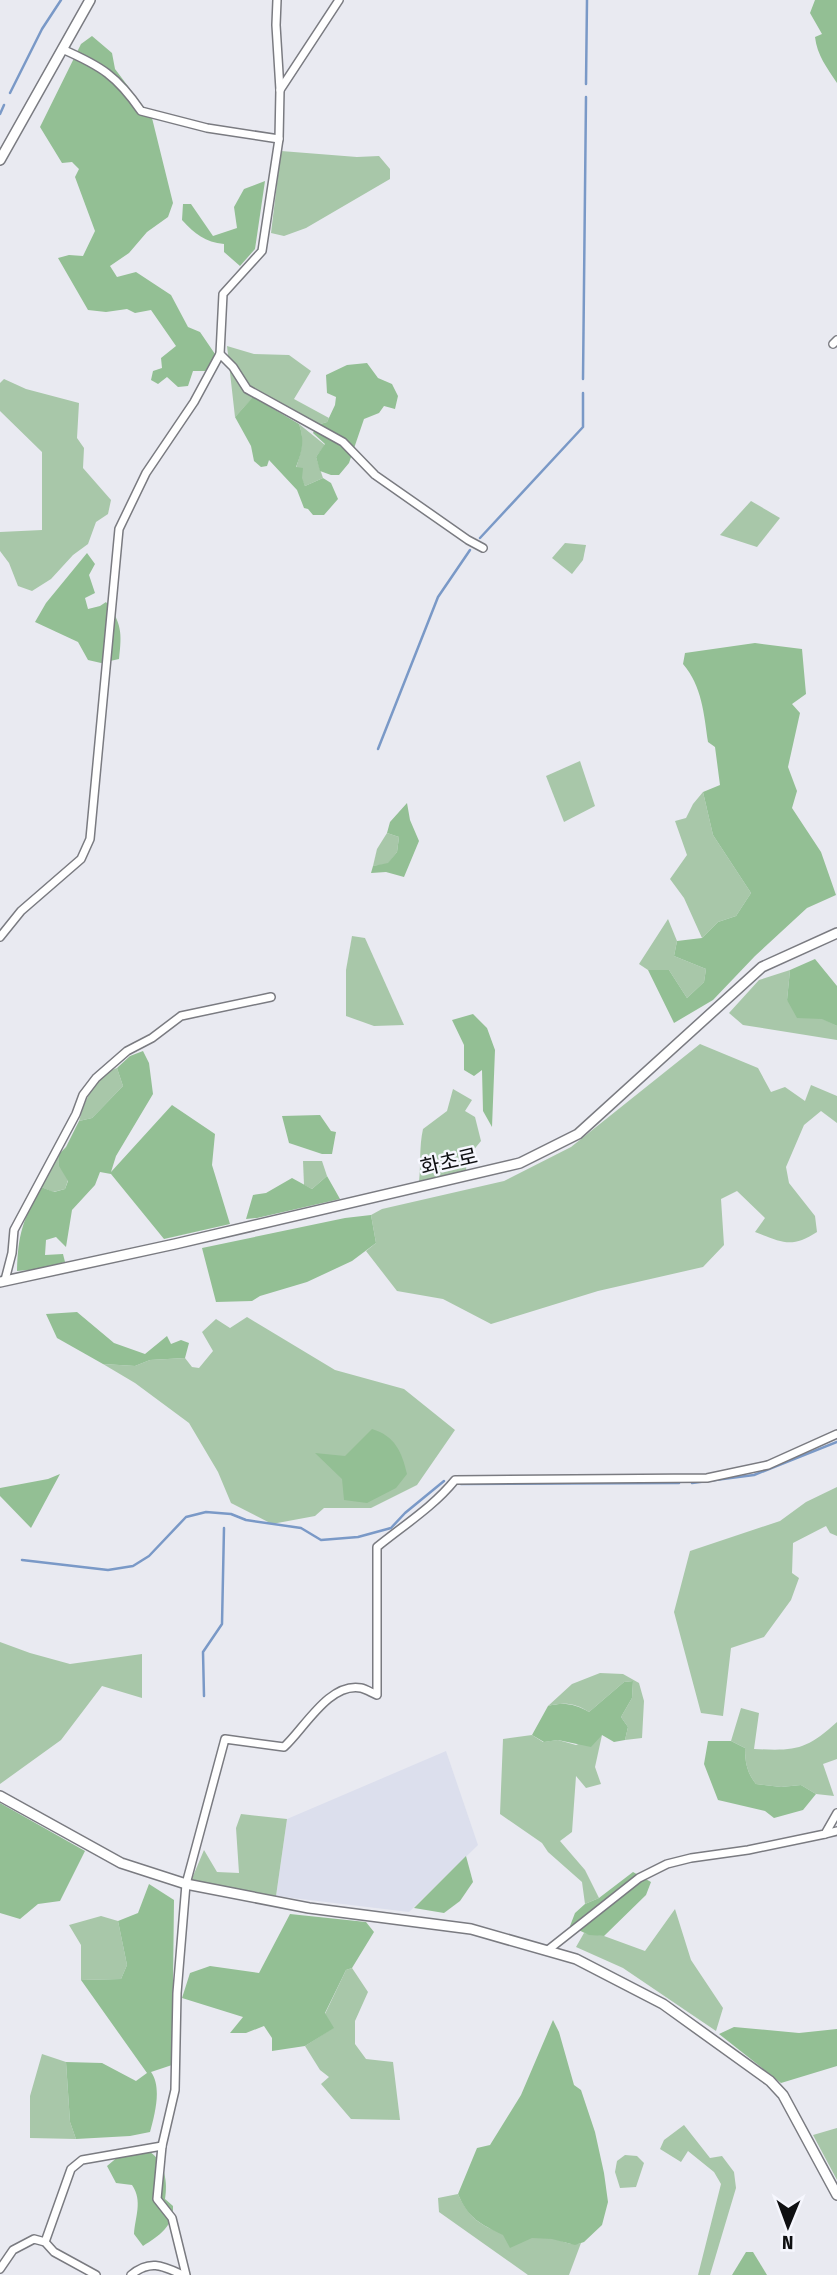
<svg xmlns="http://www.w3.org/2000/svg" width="837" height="2275" viewBox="0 0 837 2275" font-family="'Fira Sans Condensed','Noto Sans KR',sans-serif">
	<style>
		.built { fill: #dcdfed }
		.green { fill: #a8c7a9 }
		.forest { fill: #93bf94 }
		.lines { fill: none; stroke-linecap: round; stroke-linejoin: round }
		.stream { stroke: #7a99c7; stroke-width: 2.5 }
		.minor-casing { stroke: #7a7b81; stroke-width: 10 }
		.tertiary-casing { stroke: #7a7b81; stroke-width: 12 }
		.minor { stroke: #fff; stroke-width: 7 }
		.tertiary { stroke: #fff; stroke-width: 9 }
		.labels { text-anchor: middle; stroke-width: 5; stroke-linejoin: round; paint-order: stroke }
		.street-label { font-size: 21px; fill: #0f1012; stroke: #f6f7fe }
	</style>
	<rect width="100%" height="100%" fill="#e9eaf1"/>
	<path class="built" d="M446,1751L478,1845L409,1912L276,1896L287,1819Z"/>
	<g class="green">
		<path d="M281,151L357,157L379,156L390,169V179L306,228L284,236L271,233Z"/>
		<path d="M227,346L254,354L289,355L311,371L294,399L329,418L327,422L317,425L259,391L235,417Z"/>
		<path d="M4,379L26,389L79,403L77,438L84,448L83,468L111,500L108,514L96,522L88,544L73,555L51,579L32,591L18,586L9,563L0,551V532L42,530V452L0,411V383Z"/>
		<path d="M299,424L325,445L316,457L323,478L305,486L296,468C301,452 305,440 299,424Z"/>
		<path d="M751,501L780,518L757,547L720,535Z"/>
		<path d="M565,543L586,545L583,560L572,574L552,558Z"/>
		<path d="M580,761L595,806L564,822L546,776Z"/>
		<path d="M703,792L713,835L751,893L736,916L718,922L702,938L684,898L670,879L687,855L675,821L686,818L693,804Z"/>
		<path d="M387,833L399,837L397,852L388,864L373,866L377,849Z"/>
		<path d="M668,919L677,941L674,956L706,969L704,982L687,998L669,970H648L639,964Z"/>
		<path d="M352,936L365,938L404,1025L374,1026L346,1016V970Z"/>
		<path d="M790,970L787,1000L837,1026V1040L743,1025L729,1013L759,980Z"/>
		<path d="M700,1044L758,1068L771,1092L785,1087L805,1101L811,1085L837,1096V1123L821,1111L804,1125L786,1167L789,1183L815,1216L817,1232C791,1249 782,1242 755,1232L765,1218L737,1191L721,1199L724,1245L703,1267L598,1291L491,1324L443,1299L397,1291L366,1251L376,1243L371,1215L382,1209L504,1181L571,1147Z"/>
		<path d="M117,1068L123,1086L92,1118L79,1121C85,1100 95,1075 117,1068Z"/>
		<path d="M453,1089L472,1100L465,1111L475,1117L481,1141L467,1158L466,1170L419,1182C421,1164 419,1147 423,1129L447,1111Z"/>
		<path d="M59,1154L60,1166L68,1180L65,1189L53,1192L41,1187Z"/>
		<path d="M303,1161H322L327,1176L312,1189L304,1185Z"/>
		<path d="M247,1317L335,1370L404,1389L455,1430L417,1485L371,1508H324L315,1516L272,1524L231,1503L218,1472L189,1423L135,1383L103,1364L135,1366L150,1360L185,1358L192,1367L199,1368L213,1351L202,1332L216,1319L230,1328Z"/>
		<path d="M837,1487V1536L830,1533L826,1526L793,1543L792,1573L799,1578L791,1600L764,1637L731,1648L723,1716L701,1713L674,1612L690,1551L780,1521L806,1502Z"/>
		<path d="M0,1642L30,1653L70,1664L142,1654V1698L102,1686L61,1740L0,1784Z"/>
		<path d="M600,1673L623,1674L639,1683L644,1701L642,1738L625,1740L628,1727L621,1717L632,1698L633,1681L624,1682L589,1712C575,1703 564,1702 548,1706L572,1684Z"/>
		<path d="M741,1708L759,1713L754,1749C796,1751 806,1750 837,1722V1759L823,1764L834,1796L816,1794L801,1785L781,1787L756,1784C747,1773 745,1762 745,1748L731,1741Z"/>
		<path d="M532,1735L543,1742L558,1740L576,1745L602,1735L595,1767L601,1784L586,1788L576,1776L572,1832L560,1841L585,1870L599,1898L585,1904L582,1882L548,1852L542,1843L500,1814L503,1739Z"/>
		<path d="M241,1814L287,1819L276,1896L191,1881L204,1850L217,1872L239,1873L236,1828Z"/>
		<path d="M675,1909L691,1960L723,2008L716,2031L623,1968L576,1947L584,1933L604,1936L645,1951Z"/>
		<path d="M101,1916L118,1921L127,1965L121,1979L81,1980V1945L69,1925Z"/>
		<path d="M352,1968L368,1992L355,2021V2044L366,2059L393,2062L400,2120L351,2119L321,2084L329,2077L320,2070L305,2046L333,2028L325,2014L346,1970Z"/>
		<path d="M42,2054L66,2062L70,2122L76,2139L30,2138V2096Z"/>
		<path d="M684,2125L710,2158L722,2156L734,2172L736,2188L710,2275H698L721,2184L714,2172L688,2151L681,2162L660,2149L664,2140Z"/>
		<path d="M837,2128V2180L813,2135Z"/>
		<path d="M625,2155L637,2156L644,2163L636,2187L620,2188L615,2172L617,2161Z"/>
		<path d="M458,2194C476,2236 510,2235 549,2238C561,2239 570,2247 581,2243L569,2275H528L439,2212L438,2198Z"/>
	</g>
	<g class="forest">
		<path d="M815,0H837V83C827,68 817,55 815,37L822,34L810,13Z"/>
		<path d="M92,36L112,53L115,69L152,118L173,203L168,217L147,232L129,253L110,266L117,277L136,272L171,295L188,327L200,332L215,354L207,371H193L188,386L178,387L167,377L158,384L151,380L153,371L162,368L161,358L176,346L151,310L135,313L127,309L106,312L88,310L58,258L69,255L83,256L95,231L75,177L79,169L72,162L62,163L40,127L81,44Z"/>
		<path d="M265,181L255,249L240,266L224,252V244C205,242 195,234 182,220L183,204H191L213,236L237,228L234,207L244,189Z"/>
		<path d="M367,363L378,378L392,384L398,396L395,409L384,406L379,413L364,419L349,463L339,475H331L320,471L316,457L325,444L313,433L317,425L327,422L335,405L336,397L327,393L326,375L347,365Z"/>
		<path d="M253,397L299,424C305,440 302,452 296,467L303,468L302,478L305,486L323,478L331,483L338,499L324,515H313L308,509L304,508L297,490L269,460L267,466L261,467L254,461L251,446L235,417Z"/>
		<path d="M87,553L95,564L89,575L95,593L85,598L88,609L100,606L106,602C122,623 122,633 119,659L101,663L88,660L78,642L35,622L46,603Z"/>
		<path d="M755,643L802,649L806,694L792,704L800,713L788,767L797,791L792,808L821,852L836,895L807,908L755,956L713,1000L674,1023L648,970H669L687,998L704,982L706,969L674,956L677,941L702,938L718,922L736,916L751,893L713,835L703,792L720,785L715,747L708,742C704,714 702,686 683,664L685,653Z"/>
		<path d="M407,803L410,820L419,841L404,877L386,872L371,873L373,866L388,863L397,852L399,837L387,833L390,822Z"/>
		<path d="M815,959L837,986V1026L822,1019L797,1018L787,1000L790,970Z"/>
		<path d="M473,1014L487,1028L495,1050L492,1127L483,1111L482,1070L474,1076L464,1070V1045L452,1020Z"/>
		<path d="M143,1051L149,1063L153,1094L116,1156L111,1172L172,1105L215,1134L212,1165L230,1224L164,1239L111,1174L100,1172L95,1185L72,1210L66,1247L56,1237L46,1240L45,1255L63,1254L65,1262L41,1269L17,1271C18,1233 23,1220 41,1187L54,1192L65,1189L68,1181L59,1166V1154L66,1147L79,1121L92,1118L123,1086L117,1068L130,1056Z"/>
		<path d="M320,1115L331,1131L336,1132L332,1154H322L289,1143L282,1116Z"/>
		<path d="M327,1176L340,1199L257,1218L246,1219L253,1195L266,1193L292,1178L312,1189Z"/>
		<path d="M371,1215L376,1243L352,1261L307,1282L260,1296L252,1301L216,1302L202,1248L345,1218Z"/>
		<path d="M77,1312L114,1343L145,1354L167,1336L171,1344L181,1340L189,1343L185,1358L150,1360L135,1366L103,1364L57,1338L46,1314Z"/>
		<path d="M372,1429C395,1436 402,1452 407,1474L396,1488L367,1503L344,1500L342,1479L315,1453L345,1456Z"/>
		<path d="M60,1474L31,1528L0,1496V1488L48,1479Z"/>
		<path d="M633,1681L632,1698L621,1717L628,1727L625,1740L614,1742L602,1735L591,1747L558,1740L544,1742L532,1735L548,1706C564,1702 575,1704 589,1712L624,1682Z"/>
		<path d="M708,1741H731L745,1748C745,1762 747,1773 756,1784L781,1787L801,1785L816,1794L803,1810L774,1818L765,1811L718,1800L704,1764Z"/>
		<path d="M0,1803L85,1851L60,1901L38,1904L20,1919L0,1913Z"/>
		<path d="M466,1856L473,1882L460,1901L444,1913L414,1908Z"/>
		<path d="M633,1872L651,1882L646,1895L604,1936L589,1935L570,1926L575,1913L585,1904L599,1898Z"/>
		<path d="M149,1884L174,1900L172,2065L151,2072C162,2087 155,2114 150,2132L130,2136L76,2139L70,2122L66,2062L102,2063L136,2081L147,2073L81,1980L121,1979L127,1965L118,1921L138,1913Z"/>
		<path d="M290,1914L366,1922L374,1932L352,1968L346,1970L325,2013L334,2028L305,2046L272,2051V2038L264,2026L246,2033H230L243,2017L182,1998L190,1973L210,1966L259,1973Z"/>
		<path d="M553,2020L559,2032L574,2085L581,2090L595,2132L604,2173L608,2202L602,2225L584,2242L575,2245L552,2239L532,2238L510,2248L503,2235C480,2224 468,2218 458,2194L477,2148L490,2145L521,2095Z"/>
		<path d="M734,2027L799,2033L837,2029V2066L781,2083L719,2034Z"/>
		<path d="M150,2152C165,2162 168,2183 165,2199L173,2206C174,2226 159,2236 143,2246L134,2234C135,2217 143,2201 132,2185L116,2183L107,2166L119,2156Z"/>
		<path d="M746,2252H753L767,2275H732Z"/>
	</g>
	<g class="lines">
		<g class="stream">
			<path d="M586,84L587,0"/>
			<path d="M10,93L42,29L61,0"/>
			<path d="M0,114L4,105"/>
			<path d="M583,379L586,97"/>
			<path d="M480,538L583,427V393"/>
			<path d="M378,749L438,597L470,550"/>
			<path d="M692,1483L754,1475L837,1442"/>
			<path d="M461,1484L679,1483"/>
			<path d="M22,1560L108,1570L133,1566L149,1556L186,1517L206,1512L231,1514L246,1520L301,1528L321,1540L358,1537L391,1528L405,1513L444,1481"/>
			<path d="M204,1696L203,1652L222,1624L224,1528"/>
		</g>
		<defs>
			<g id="minor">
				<path d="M277,0L276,25L280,90L279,139L262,251L223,294L220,354L233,367L247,389L343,442L375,475L468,540L483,548"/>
				<path d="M62,49C101,66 117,76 141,111L207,128L279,139"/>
				<path d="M280,90L339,0"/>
				<path d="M833,344L837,340"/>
				<path d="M0,937L21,911L81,859L90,839L119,529L146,473L194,402L220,354"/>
				<path d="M5,1280L12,1253L14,1230L76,1114L83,1095L96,1078L127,1051L152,1038L181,1016L271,997"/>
				<path d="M825,1834L837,1831"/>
				<path d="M548,1950L639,1878L667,1864L691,1858L748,1850L825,1834L837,1813"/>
				<path d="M45,2242L71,2169L82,2160L162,2146"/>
				<path d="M0,2269L13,2250L34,2239L45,2242L54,2252L96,2275"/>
				<path d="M131,2275C150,2259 163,2266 183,2275"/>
				<path d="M186,2275L172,2218L157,2199L162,2146L175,2090L177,1993L186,1884L225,1739L284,1747C304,1729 329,1682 361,1688C366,1689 372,1693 377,1695V1547C404,1525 433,1507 455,1480L707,1478L768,1465L837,1434"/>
			</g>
			<g id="tertiary">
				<path d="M0,160L90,0"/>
				<path d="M0,1282L175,1244L520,1163L578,1134L762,967L837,933"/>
				<path d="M0,1796L121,1863L186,1884L309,1908L471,1929L576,1959L663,2004L770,2081L783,2095L837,2195"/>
			</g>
		</defs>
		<use href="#minor" class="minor-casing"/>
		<use href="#tertiary" class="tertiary-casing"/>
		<use href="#minor" class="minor"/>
		<use href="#tertiary" class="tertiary"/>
	</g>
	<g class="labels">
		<g class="street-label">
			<text transform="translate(449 1162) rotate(-13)" y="7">화초로</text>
		</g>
	</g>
	<g transform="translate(788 2226) rotate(181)" stroke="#f6f7fe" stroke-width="5" paint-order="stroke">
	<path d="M0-5L12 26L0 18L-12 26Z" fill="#0f1012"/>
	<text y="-10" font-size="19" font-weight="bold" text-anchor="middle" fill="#0f1012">N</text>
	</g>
</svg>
